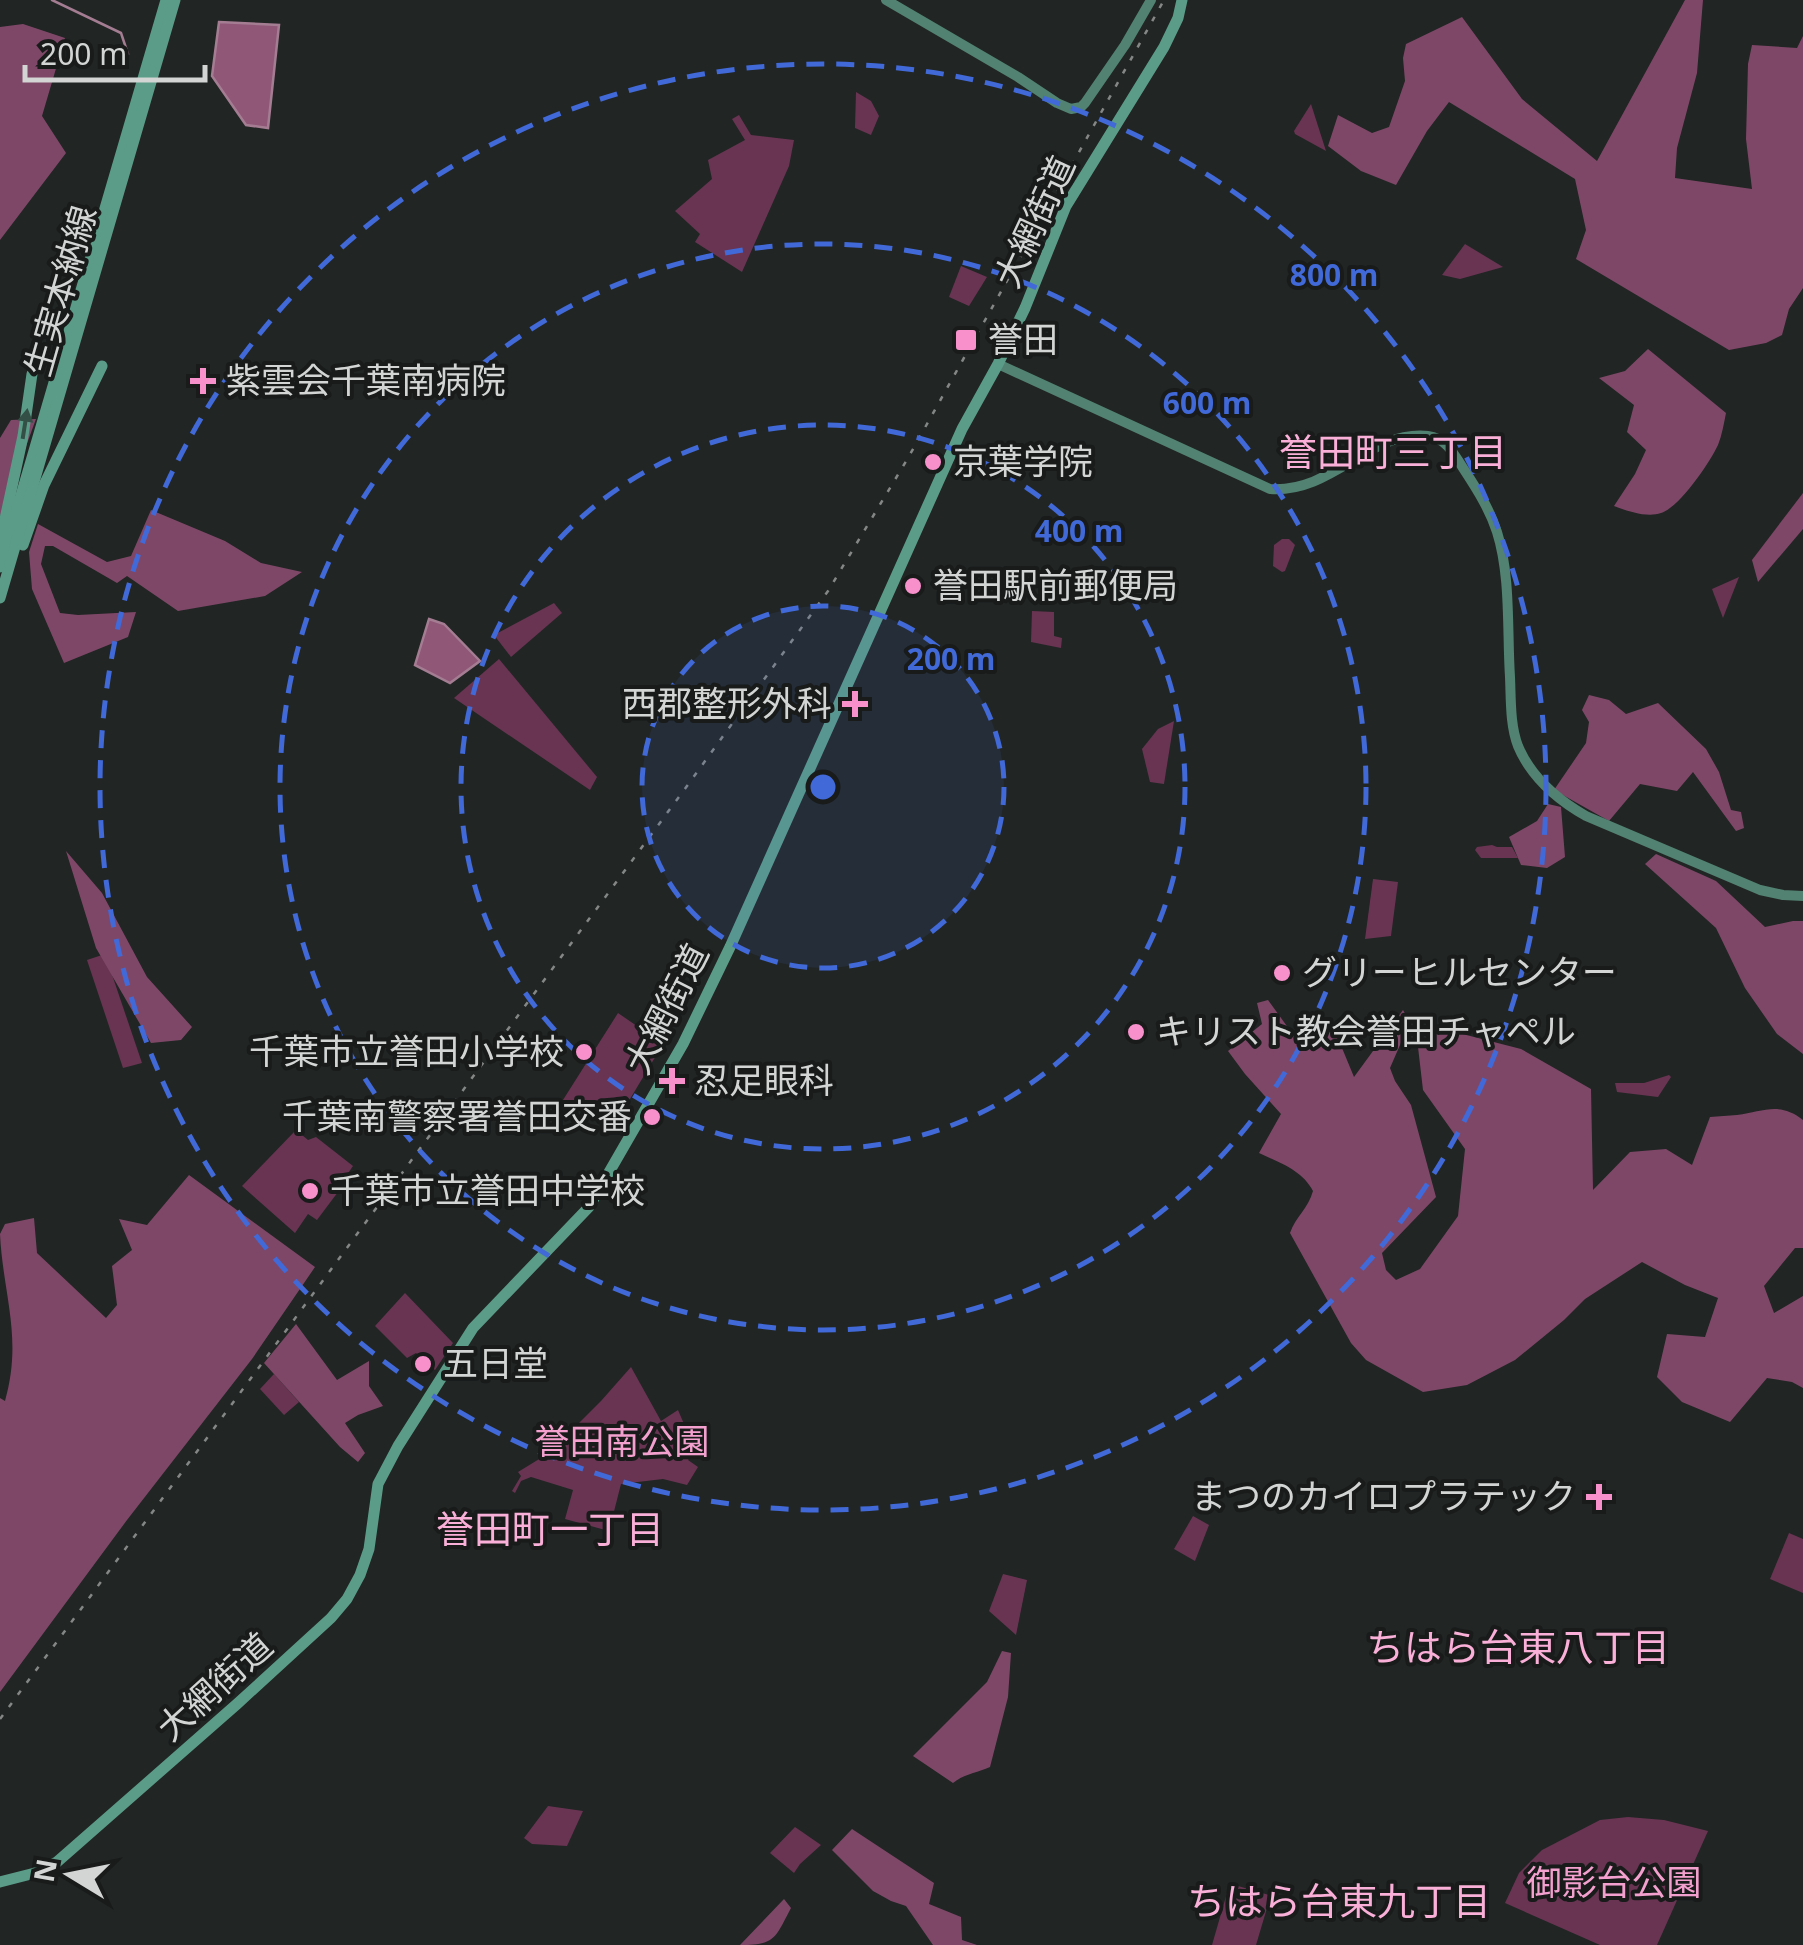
<svg xmlns="http://www.w3.org/2000/svg" width="1803" height="1945" viewBox="0 0 1803 1945" font-family="'Noto Sans','Noto Sans JP',sans-serif">
	<style>
		.green { fill: #683452 }
		.forest { fill: #7e4767 }
		.water { fill: #905777; stroke: #a47d93; stroke-width: 2.5 }
		.lines { fill: none; stroke-linecap: round; stroke-linejoin: round }
		.stream { stroke: #a47d93; stroke-width: 2.5 }
		.secondary { stroke: #518272; stroke-width: 10 }
		.primary { stroke: #5b9c88; stroke-width: 11 }
		.rail { stroke: #848786; stroke-width: 2.5; stroke-dasharray: 5 10; stroke-linecap: butt }
		.oneway { fill: #334f46 }
		.ring { fill: none; stroke: #4169d7; stroke-width: 5; stroke-dasharray: 18 12 }
		.poi-dot { fill: #f890cc; stroke: #181b1a; stroke-width: 4 }
		.labels { text-anchor: middle; stroke-width: 8; stroke-linejoin: round; paint-order: stroke }
		.street-label { font-size: 35px; fill: #d2d5d4; stroke: #181b1a }
		.poi-label { font-size: 35px; fill: #d2d5d4; stroke: #181b1a; text-anchor: start }
		.park-label { font-size: 35px; fill: #f4a0cf; stroke: #181b1a }
		.neighbourhood-label { font-size: 38px; fill: #f9afd7; stroke: #181b1a }
		.centre { fill: #4169d7; stroke: #181b1a; stroke-width: 5 }
		.ring-label { font-size: 30px; text-anchor: middle; font-weight: bold; fill: #4169d7; stroke: #181b1a; stroke-width: 8; stroke-linejoin: round; paint-order: stroke }
	</style>
	<rect width="100%" height="100%" fill="#212524"/>
	<g class="green">
		<path d="M856,92L871,101L879,116L871,135L855,128Z"/>
		<path d="M1311,104L1326,151L1295,134L1294,131Z"/>
		<path d="M739,115L751,135L794,140L789,166L742,272L695,242L700,234L675,211L712,179L708,160L745,140L732,119Z"/>
		<path d="M1465,244L1503,267L1460,279L1442,275Z"/>
		<path d="M961,266L987,277L969,306L949,297Z"/>
		<path d="M1282,539H1289L1295,545L1285,571L1282,572L1273,566L1274,545Z"/>
		<path d="M1739,577L1723,618L1712,589Z"/>
		<path d="M554,603L562,613L511,657L494,635Z"/>
		<path d="M1032,611L1054,612V636L1062,638L1061,648L1031,642Z"/>
		<path d="M499,659L597,777L590,790L454,698Z"/>
		<path d="M1174,721L1164,784L1150,782L1142,749L1158,729Z"/>
		<path d="M1492,845L1497,847H1512L1518,858H1481L1475,850L1477,847Z"/>
		<path d="M1373,879L1398,882L1391,936L1365,939Z"/>
		<path d="M105,954L142,1063L123,1068L87,960Z"/>
		<path d="M618,1013L663,1044L618,1119L576,1103L563,1100Z"/>
		<path d="M1669,1075L1671,1077L1658,1097L1617,1092L1615,1083H1644Z"/>
		<path d="M296,1130L308,1140L316,1137L353,1166L342,1182L344,1184L317,1220L308,1214L295,1233L242,1186Z"/>
		<path d="M405,1293L453,1343L435,1370L416,1353L407,1358L375,1326Z"/>
		<path d="M631,1367L661,1421L678,1410L687,1431L699,1443L688,1460L698,1467L687,1485L663,1479L621,1484L609,1531L565,1519L573,1490L531,1477L521,1481L515,1493L512,1491L521,1476L518,1472L549,1453L601,1401Z"/>
		<path d="M274,1374L299,1402L284,1415L260,1389Z"/>
		<path d="M1193,1516L1209,1525L1195,1561L1174,1549Z"/>
		<path d="M1789,1533L1803,1539V1593L1770,1579Z"/>
		<path d="M1003,1574L1027,1580L1016,1635L989,1611Z"/>
		<path d="M548,1806L583,1811L567,1846L532,1844L524,1838Z"/>
		<path d="M1628,1817L1664,1820L1708,1831L1657,1945H1600L1505,1903L1519,1873L1542,1850L1600,1820Z"/>
		<path d="M795,1827L821,1845L800,1864L794,1873L770,1853Z"/>
		<path d="M1231,1884L1269,1895L1270,1898L1256,1945H1212L1229,1886Z"/>
	</g>
	<g class="forest">
		<path d="M1685,0H1703L1697,73L1677,148L1675,178L1752,189L1746,139L1748,64L1752,45L1797,48L1803,36V288L1789,309L1782,335L1766,343L1729,350L1576,259L1586,230L1575,179L1449,102L1427,131L1396,185L1361,171L1328,146L1338,115L1372,133L1389,127L1405,81L1403,58L1406,44L1462,17L1522,99L1597,161Z"/>
		<path d="M23,24L65,38L42,116L66,153L0,240V27Z"/>
		<path d="M1648,349L1726,413C1724,423 1722,435 1718,445C1710,462 1680,507 1661,513C1647,518 1627,511 1614,506L1635,474L1646,450L1627,432L1634,405L1599,378L1625,371Z"/>
		<path d="M36,419L0,517V438L11,420Z"/>
		<path d="M1803,493V529L1758,582L1752,560Z"/>
		<path d="M151,510L225,541L261,563L302,572L265,596L178,611L127,576L117,583L53,546H45L41,564L60,613L78,615L136,612L128,637L64,663L32,589L29,552L38,524L107,562L131,556Z"/>
		<path d="M1589,695L1609,700L1626,714L1658,703L1706,749L1719,772L1731,810L1741,812L1744,828L1736,831L1693,772L1677,791L1640,784L1609,821L1554,790L1586,743L1589,722L1582,710Z"/>
		<path d="M1548,804L1561,807L1565,857L1547,868L1521,865L1509,837L1537,821Z"/>
		<path d="M66,851L102,893L147,977L192,1027L181,1040L151,1043L96,948Z"/>
		<path d="M1656,854L1716,881L1765,927L1793,921H1803V1054L1777,1034L1745,988L1716,928L1645,864Z"/>
		<path d="M1268,1000L1297,1040L1335,1031L1354,1077L1403,1010L1410,1022L1390,1068L1395,1081L1411,1105L1436,1197L1382,1253L1386,1270L1396,1280L1420,1269L1458,1216L1465,1149L1423,1090L1418,1047L1435,1027L1521,1049L1591,1089L1593,1190L1630,1152L1666,1149L1692,1165L1710,1117C1719,1116 1728,1116 1737,1115C1763,1112 1779,1101 1803,1120V1248H1795L1764,1286L1774,1313L1803,1296V1388L1792,1382L1767,1378L1730,1422L1682,1402L1657,1377L1667,1334L1705,1337L1718,1298L1685,1285L1642,1262L1585,1299L1564,1320L1515,1360L1467,1385L1423,1392L1366,1360L1351,1343L1290,1233C1296,1216 1308,1209 1313,1191C1302,1170 1280,1163 1259,1153L1281,1114L1245,1074L1228,1051L1262,1024L1257,1003Z"/>
		<path d="M189,1175L315,1267L252,1359L127,1520L0,1692V1398L5,1401C23,1338 3,1295 0,1234L5,1224L34,1218L37,1253L106,1318L117,1305L112,1266L132,1250L119,1219L147,1225Z"/>
		<path d="M296,1324L337,1380L369,1361V1386L383,1406L358,1415L345,1423L365,1453L358,1462L340,1447L264,1363Z"/>
		<path d="M1002,1651L1011,1653L1008,1697L990,1767C977,1773 964,1774 953,1783L913,1756L987,1682Z"/>
		<path d="M852,1829L934,1883L929,1904L961,1917L962,1940L977,1945H933L906,1906L891,1901L873,1891L832,1850Z"/>
		<path d="M784,1899L791,1908C775,1938 776,1945 740,1945Z"/>
	</g>
	<g class="water">
		<path d="M219,22L279,25L268,128L246,125L212,76Z"/>
		<path d="M429,619L444,624L480,661L450,683L415,665Z"/>
	</g>
	<g class="lines">
		<path class="stream" d="M52,0L121,33L128,54"/>
		<g class="secondary">
			<path d="M886,0L1018,77L1057,103L1071,109L1081,107L1085,103L1125,45L1151,0"/>
			<path d="M998,364L1270,489C1334,493 1368,430 1428,436C1447,438 1455,456 1465,471C1478,491 1490,510 1497,532C1511,576 1507,632 1510,677C1511,700 1510,725 1518,746C1531,777 1558,800 1586,816L1760,890L1783,895L1803,896"/>
		</g>
		<g class="primary">
			<path d="M0,542L23,436L32,374"/>
			<path d="M23,545L44,485L102,366"/>
			<path d="M0,567L166,0"/>
			<path d="M0,598L175,0"/>
			<path d="M0,1882L35,1873L57,1862L237,1704L331,1618L347,1599L360,1575L369,1549L378,1484L398,1446L473,1328L589,1207L683,1044L730,947L962,429L998,364L1025,308L1066,206L1164,47L1178,18L1182,0"/>
		</g>
		<path class="rail" d="M0,1719L687,786L828,591L908,458L1164,0"/>
	</g>
	<defs><path id="oneway-solid" d="M-6-.8H1V-3.2L6.5 0L1 3.2V.8H-6Z" transform="scale(2.5)"/></defs>
	<use class="oneway" href="#oneway-solid" transform="translate(25 424) rotate(-81)"/>
	<circle cx="823" cy="787" r="181" fill="#4169d7" fill-opacity=".12"/>
	<g class="ring">
		<circle cx="823" cy="787" r="181"/>
		<circle cx="823" cy="787" r="362"/>
		<circle cx="823" cy="787" r="543"/>
		<circle cx="823" cy="787" r="723"/>
	</g>
	<g class="poi-dot">
		<rect x="954" y="328" width="24" height="24" rx="5"/>
		<path d="M198 366h10v10h10v10h-10v10h-10v-10h-10v-10h10z"/>
		<circle cx="933" cy="462" r="10"/>
		<circle cx="913" cy="586" r="10"/>
		<path d="M850 689h10v10h10v10h-10v10h-10v-10h-10v-10h10z"/>
		<circle cx="1282" cy="973" r="10"/>
		<circle cx="1136" cy="1032" r="10"/>
		<circle cx="584" cy="1052" r="10"/>
		<path d="M667 1066h10v10h10v10h-10v10h-10v-10h-10v-10h10z"/>
		<circle cx="652" cy="1117" r="10"/>
		<circle cx="310" cy="1191" r="10"/>
		<circle cx="423" cy="1364" r="10"/>
		<path d="M1594 1482h10v10h10v10h-10v10h-10v-10h-10v-10h10z"/>
	</g>
	<g class="labels">
		<g class="street-label">
			<text transform="translate(1035 222) rotate(-65)" y="12">大網街道</text>
			<text transform="translate(61 291) rotate(-74)" y="12">生実本納線</text>
			<text transform="translate(667 1009) rotate(-63)" y="12">大網街道</text>
			<text transform="translate(215 1687) rotate(-42)" y="12">大網街道</text>
		</g>
		<g class="poi-label">
			<text x="988" y="352">誉田</text>
			<text x="226" y="393">紫雲会千葉南病院</text>
			<text x="953" y="474">京葉学院</text>
			<text x="933" y="598">誉田駅前郵便局</text>
			<text x="832" y="716" text-anchor="end">西郡整形外科</text>
			<text x="1302" y="985">グリーヒルセンター</text>
			<text x="1156" y="1044">キリスト教会誉田チャペル</text>
			<text x="564" y="1064" text-anchor="end">千葉市立誉田小学校</text>
			<text x="694" y="1093">忍足眼科</text>
			<text x="632" y="1129" text-anchor="end">千葉南警察署誉田交番</text>
			<text x="330" y="1203">千葉市立誉田中学校</text>
			<text x="443" y="1376">五日堂</text>
			<text x="1576" y="1509" text-anchor="end">まつのカイロプラテック</text>
		</g>
		<g class="park-label">
			<text x="622" y="1454">誉田南公園</text>
			<text x="1614" y="1895">御影台公園</text>
		</g>
		<g class="neighbourhood-label">
			<text x="1393" y="466">誉田町三丁目</text>
			<text x="550" y="1543">誉田町一丁目</text>
			<text x="1518" y="1661">ちはら台東八丁目</text>
			<text x="1339" y="1915">ちはら台東九丁目</text>
		</g>
	</g>
	<circle cx="823" cy="787" r="15" class="centre"/>
	<g class="ring-label">
		<text x="1334" y="286">800 m</text>
		<text x="1207" y="414">600 m</text>
		<text x="1079" y="542">400 m</text>
		<text x="951" y="670">200 m</text>
	</g>
	<g transform="translate(70 1875) rotate(280)" stroke="#181b1a" stroke-width="8" paint-order="stroke">
	<path d="M0-8L18 38L0 25L-18 38Z" fill="#d2d5d4"/>
	<text y="-15" font-size="28" font-weight="bold" text-anchor="middle" fill="#d2d5d4">N</text>
	</g>
	<path d="M25 65v15h180v-15" fill="none" stroke="#d2d5d4" stroke-width="5"/>
	<text x="40" y="65" font-size="30" fill="#d2d5d4" stroke="#181b1a" stroke-width="8" paint-order="stroke">200 m</text>
</svg>
